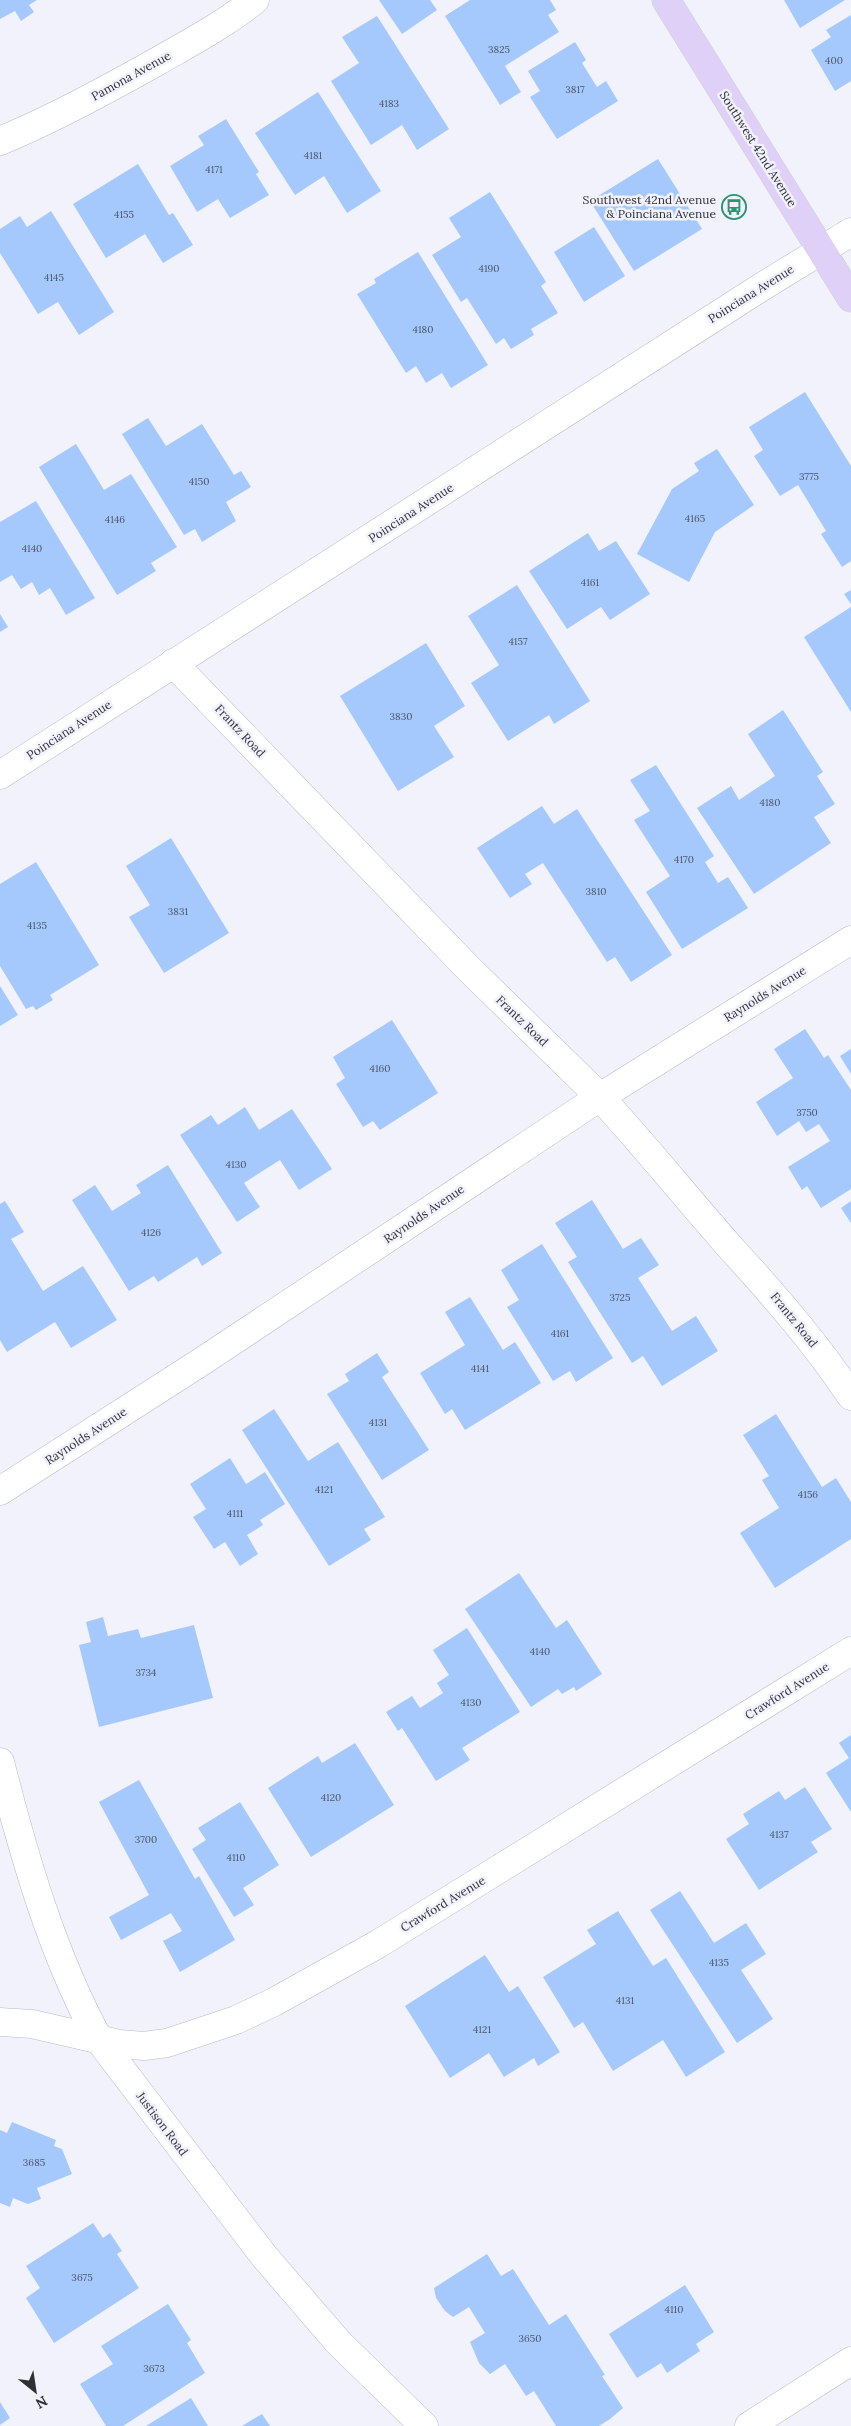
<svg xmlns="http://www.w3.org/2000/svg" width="851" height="2426" viewBox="0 0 851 2426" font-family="Lora,serif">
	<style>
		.building { fill: #a5c9fc }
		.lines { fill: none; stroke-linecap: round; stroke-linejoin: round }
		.minor-casing { stroke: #b7bac9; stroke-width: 29 }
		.major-casing { stroke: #d1d1d3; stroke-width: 29 }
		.minor { stroke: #fff; stroke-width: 28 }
		.major { stroke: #dfd0f8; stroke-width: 28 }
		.labels { text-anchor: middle; stroke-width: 5; stroke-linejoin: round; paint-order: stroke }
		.number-label { font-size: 10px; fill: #4c5668 }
		.street-label { font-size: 12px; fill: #2f3036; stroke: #f1f2fc }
		.poi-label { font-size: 12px; fill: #2f3036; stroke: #f1f2fc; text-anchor: end }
	</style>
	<rect width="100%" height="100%" fill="#f1f2fc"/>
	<g class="building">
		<path d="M0,0H37L29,5L34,12L21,21L15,11L0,19Z"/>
		<path d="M379,0H430L437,10L402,34Z"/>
		<path d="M470,0H550L556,10L548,15L559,32L505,66L521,92L500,105L445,16Z"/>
		<path d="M784,0H845L800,28Z"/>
		<path d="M851,15V81L835,91L811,50L831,37L826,30Z"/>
		<path d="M377,16L449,129L417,150L402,125L371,145L331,81L359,63L342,37Z"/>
		<path d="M575,42L586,60L582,63L597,87L606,81L618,101L557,139L530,97L540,91L528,71Z"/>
		<path d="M318,92L381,191L347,213L324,176L295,195L255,133Z"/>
		<path d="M226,119L259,172L256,174L269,195L230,218L218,199L197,212L170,166L204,145L198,136Z"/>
		<path d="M658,159L702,229L634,271L590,201Z"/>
		<path d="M138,164L169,215L173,213L193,245L163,263L145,234L106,258L73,204Z"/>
		<path d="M490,192L546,282L541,286L558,313L531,329L534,335L511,349L504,338L496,344L467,298L461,302L432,255L461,237L449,218Z"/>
		<path d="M51,211L114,312L79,335L58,302L38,314L0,253V229L20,216L27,227Z"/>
		<path d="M594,227L625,276L584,302L554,252Z"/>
		<path d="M418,252L488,365L451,388L442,373L426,383L416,366L406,373L357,294L376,283L374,279Z"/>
		<path d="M805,392L851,466V561L842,567L821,534L826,531L798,485L780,496L754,456L763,450L749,427Z"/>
		<path d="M148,418L166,446L202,424L234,475L241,471L251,487L226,502L236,521L202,542L195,529L184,535L122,434Z"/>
		<path d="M76,444L104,490L131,474L177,547L151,563L156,571L117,595L39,467Z"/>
		<path d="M717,449L754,505L715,532L689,582L637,554L672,489L699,471L694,463Z"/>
		<path d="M36,501L95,598L66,615L50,588L39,595L32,582L21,589L12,575L0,582V522Z"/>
		<path d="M588,533L599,551L616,541L650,594L610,620L601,607L567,629L529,571Z"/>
		<path d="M517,585L590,701L554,724L549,715L508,741L471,683L499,665L468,616Z"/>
		<path d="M851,590V604L844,594Z"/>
		<path d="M851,607V712L804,637Z"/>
		<path d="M0,614L8,627L0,632Z"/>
		<path d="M426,643L465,706L434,726L454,757L398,791L340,696Z"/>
		<path d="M783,710L823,772L817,776L835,804L814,817L831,843L754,894L697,808L731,786L739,800L775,776L748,734Z"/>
		<path d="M656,765L714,856L705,862L718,883L728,877L748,908L682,949L646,892L670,876L634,820L650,811L630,780Z"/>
		<path d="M542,806L554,824L577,809L672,955L631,982L615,957L607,962L543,863L525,874L532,884L510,898L477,848Z"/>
		<path d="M171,838L229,933L164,973L129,917L150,905L126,866Z"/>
		<path d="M36,862L99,965L50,995L53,1000L36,1010L33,1006L26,1009L0,966V884Z"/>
		<path d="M0,986L18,1015L0,1026Z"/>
		<path d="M392,1020L438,1093L380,1130L373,1121L363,1127L336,1084L345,1078L333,1057Z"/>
		<path d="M805,1029L824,1058L828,1055L851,1090V1189L821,1208L807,1186L802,1190L788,1167L830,1141L819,1124L806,1132L799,1121L777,1136L756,1102L793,1078L774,1049Z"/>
		<path d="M851,1049V1074L840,1056Z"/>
		<path d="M245,1107L259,1130L292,1109L332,1169L299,1190L280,1160L244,1183L260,1207L237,1222L180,1135L211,1115L218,1125Z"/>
		<path d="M168,1165L222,1253L202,1266L197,1257L158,1282L154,1276L129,1291L72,1200L95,1185L112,1211L141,1193L136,1185Z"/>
		<path d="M592,1200L623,1249L641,1238L659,1265L638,1278L672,1331L696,1316L718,1351L662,1386L643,1356L632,1363L568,1262L577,1257L555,1223Z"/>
		<path d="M5,1201L24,1232L11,1239L43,1291L83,1266L117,1320L71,1348L55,1322L7,1352L0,1340V1204Z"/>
		<path d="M851,1201V1223L841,1208Z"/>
		<path d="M542,1244L613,1358L576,1382L570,1371L553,1381L507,1307L519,1300L501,1270Z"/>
		<path d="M470,1297L503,1350L515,1342L541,1383L465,1430L452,1409L445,1414L420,1373L465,1345L445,1312Z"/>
		<path d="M377,1353L389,1372L382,1377L429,1450L382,1480L327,1394L349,1381L345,1374Z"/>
		<path d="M274,1409L308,1461L338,1442L385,1517L364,1529L371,1540L329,1566L242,1430Z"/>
		<path d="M776,1414L822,1487L836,1478L851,1502V1539L775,1588L740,1533L779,1508L762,1480L769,1476L743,1435Z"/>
		<path d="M230,1458L246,1484L265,1472L285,1504L260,1520L263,1525L247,1535L258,1554L240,1566L225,1542L214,1549L193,1517L206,1509L190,1484Z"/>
		<path d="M519,1573L556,1628L567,1620L602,1674L576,1691L574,1687L562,1694L558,1689L531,1707L465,1609Z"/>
		<path d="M103,1617L108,1636L138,1629L141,1638L194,1625L213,1698L99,1727L79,1645L91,1642L86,1622Z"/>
		<path d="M467,1628L520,1712L462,1748L470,1760L436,1781L402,1728L398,1731L386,1712L412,1696L420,1708L443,1693L437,1683L449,1675L433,1650Z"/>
		<path d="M851,1735V1812L826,1773L849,1758L839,1743Z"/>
		<path d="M355,1743L394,1805L311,1857L268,1788L318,1756L322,1763Z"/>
		<path d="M139,1780L195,1879L199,1876L235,1940L180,1972L163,1941L182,1931L171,1913L121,1940L109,1917L149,1895L99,1802Z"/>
		<path d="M805,1787L832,1829L811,1842L818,1852L759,1890L726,1839L749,1824L743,1814L779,1791L785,1800Z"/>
		<path d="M240,1802L279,1865L243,1888L254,1905L234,1917L192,1849L206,1840L198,1828Z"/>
		<path d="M680,1891L714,1943L746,1923L766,1954L741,1970L773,2019L737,2043L650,1910Z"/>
		<path d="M618,1911L653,1966L666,1958L725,2052L686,2077L663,2040L613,2071L583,2022L574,2028L543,1977L596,1944L587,1930Z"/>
		<path d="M485,1955L509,1992L518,1986L560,2052L538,2066L534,2058L504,2077L489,2053L450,2078L405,2006Z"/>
		<path d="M12,2122L56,2140L54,2146L62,2149L72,2174L37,2188L41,2199L28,2204L13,2198L10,2207L0,2203V2130L7,2133Z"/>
		<path d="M93,2223L103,2238L110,2233L122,2251L117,2254L139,2288L54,2343L26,2298L40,2288L26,2266Z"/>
		<path d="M487,2254L501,2276L513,2269L549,2325L566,2314L605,2375L602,2376L623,2408L610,2419L599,2426H556L534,2391L526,2396L505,2364L490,2374L479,2363L470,2342L485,2333L469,2307L453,2317L445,2311L436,2298L434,2288Z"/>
		<path d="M685,2285L714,2332L696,2344L700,2351L667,2373L661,2363L637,2378L609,2334Z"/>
		<path d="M168,2304L191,2340L187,2343L205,2373L123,2426H106L80,2384L113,2364L101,2346Z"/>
		<path d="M191,2398L208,2426H146Z"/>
		<path d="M0,2402L10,2418L0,2425Z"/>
		<path d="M262,2414L270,2426H242Z"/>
	</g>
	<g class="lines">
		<defs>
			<g id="minor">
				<path d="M0,141C55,118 106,90 158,61C191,42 225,24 255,0"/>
				<path d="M173,663L469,969L600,1097C645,1146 686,1197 729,1246C773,1294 815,1342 851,1396"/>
				<path d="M0,775L760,288L851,232"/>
				<path d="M0,1491L201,1362L600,1097L851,940"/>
				<path d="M0,1762C24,1856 52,1954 99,2040L264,2256L338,2342L424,2426"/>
				<path d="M0,2022L32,2024L119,2044L144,2046L167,2043L236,2020L274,2002L378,1944L851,1651"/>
				<path d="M749,2426L851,2361"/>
			</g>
			<path id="major" d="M666,0L851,298"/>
		</defs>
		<use href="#minor" class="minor-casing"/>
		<use href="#major" class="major-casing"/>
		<use href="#minor" class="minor"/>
		<use href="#major" class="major"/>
	</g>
	<defs>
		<symbol id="bus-ring" viewBox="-11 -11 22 22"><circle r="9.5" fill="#f1f2fc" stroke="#2d9471" stroke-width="1.5"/><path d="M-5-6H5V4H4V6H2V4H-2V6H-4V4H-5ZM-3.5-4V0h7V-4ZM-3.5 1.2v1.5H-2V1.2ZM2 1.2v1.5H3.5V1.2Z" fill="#2d9471"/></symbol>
	</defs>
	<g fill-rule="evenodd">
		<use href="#bus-ring" x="720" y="193" width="28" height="28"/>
	</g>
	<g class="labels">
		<g class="number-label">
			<text x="499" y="53">3825</text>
			<text x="834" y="64">400</text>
			<text x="575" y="93">3817</text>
			<text x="389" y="107">4183</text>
			<text x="313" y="159">4181</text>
			<text x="214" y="173">4171</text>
			<text x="124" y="218">4155</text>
			<text x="489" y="272">4190</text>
			<text x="54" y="281">4145</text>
			<text x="423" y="333">4180</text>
			<text x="809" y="480">3775</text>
			<text x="199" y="485">4150</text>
			<text x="695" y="522">4165</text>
			<text x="115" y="523">4146</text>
			<text x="32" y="552">4140</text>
			<text x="590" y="586">4161</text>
			<text x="518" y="645">4157</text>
			<text x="401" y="720">3830</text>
			<text x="770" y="806">4180</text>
			<text x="684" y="863">4170</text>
			<text x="596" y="895">3810</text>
			<text x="178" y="915">3831</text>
			<text x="37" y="929">4135</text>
			<text x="380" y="1072">4160</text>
			<text x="807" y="1116">3750</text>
			<text x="236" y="1168">4130</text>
			<text x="151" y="1236">4126</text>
			<text x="620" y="1301">3725</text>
			<text x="560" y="1337">4161</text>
			<text x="480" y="1372">4141</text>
			<text x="378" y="1426">4131</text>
			<text x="324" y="1493">4121</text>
			<text x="808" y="1498">4156</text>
			<text x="235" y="1517">4111</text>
			<text x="540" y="1655">4140</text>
			<text x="146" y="1676">3734</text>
			<text x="471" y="1706">4130</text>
			<text x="331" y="1801">4120</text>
			<text x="779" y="1838">4137</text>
			<text x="146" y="1843">3700</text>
			<text x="236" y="1861">4110</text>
			<text x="719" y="1966">4135</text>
			<text x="625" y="2004">4131</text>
			<text x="482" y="2033">4121</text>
			<text x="34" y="2166">3685</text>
			<text x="82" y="2281">3675</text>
			<text x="674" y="2313">4110</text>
			<text x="530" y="2342">3650</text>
			<text x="154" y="2372">3673</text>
		</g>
		<g class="street-label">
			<text transform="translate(131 76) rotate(-29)" y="4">Pamona Avenue</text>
			<text transform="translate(758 149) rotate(58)" y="4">Southwest 42nd Avenue</text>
			<text transform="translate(751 294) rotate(-32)" y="4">Poinciana Avenue</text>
			<text transform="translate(411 513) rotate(-33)" y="4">Poinciana Avenue</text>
			<text transform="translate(69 730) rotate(-33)" y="4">Poinciana Avenue</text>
			<text transform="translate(240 731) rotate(47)" y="4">Frantz Road</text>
			<text transform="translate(765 994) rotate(-32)" y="4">Raynolds Avenue</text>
			<text transform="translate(522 1021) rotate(44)" y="4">Frantz Road</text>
			<text transform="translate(424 1214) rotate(-34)" y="4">Raynolds Avenue</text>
			<text transform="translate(794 1320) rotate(51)" y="4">Frantz Road</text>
			<text transform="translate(86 1436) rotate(-33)" y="4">Raynolds Avenue</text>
			<text transform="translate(787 1691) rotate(-32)" y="4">Crawford Avenue</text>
			<text transform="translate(443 1904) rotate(-31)" y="4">Crawford Avenue</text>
			<text transform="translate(162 2124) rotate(53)" y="4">Justison Road</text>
		</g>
		<g class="poi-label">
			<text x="716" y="204">Southwest 42nd Avenue<tspan x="716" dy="14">&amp; Poinciana Avenue</tspan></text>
		</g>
	</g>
	<g transform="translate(35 2391) rotate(150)" stroke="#f1f2fc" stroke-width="4" paint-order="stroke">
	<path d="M0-4L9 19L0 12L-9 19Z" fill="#2f3036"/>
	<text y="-8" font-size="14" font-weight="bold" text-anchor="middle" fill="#2f3036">N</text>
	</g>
</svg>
